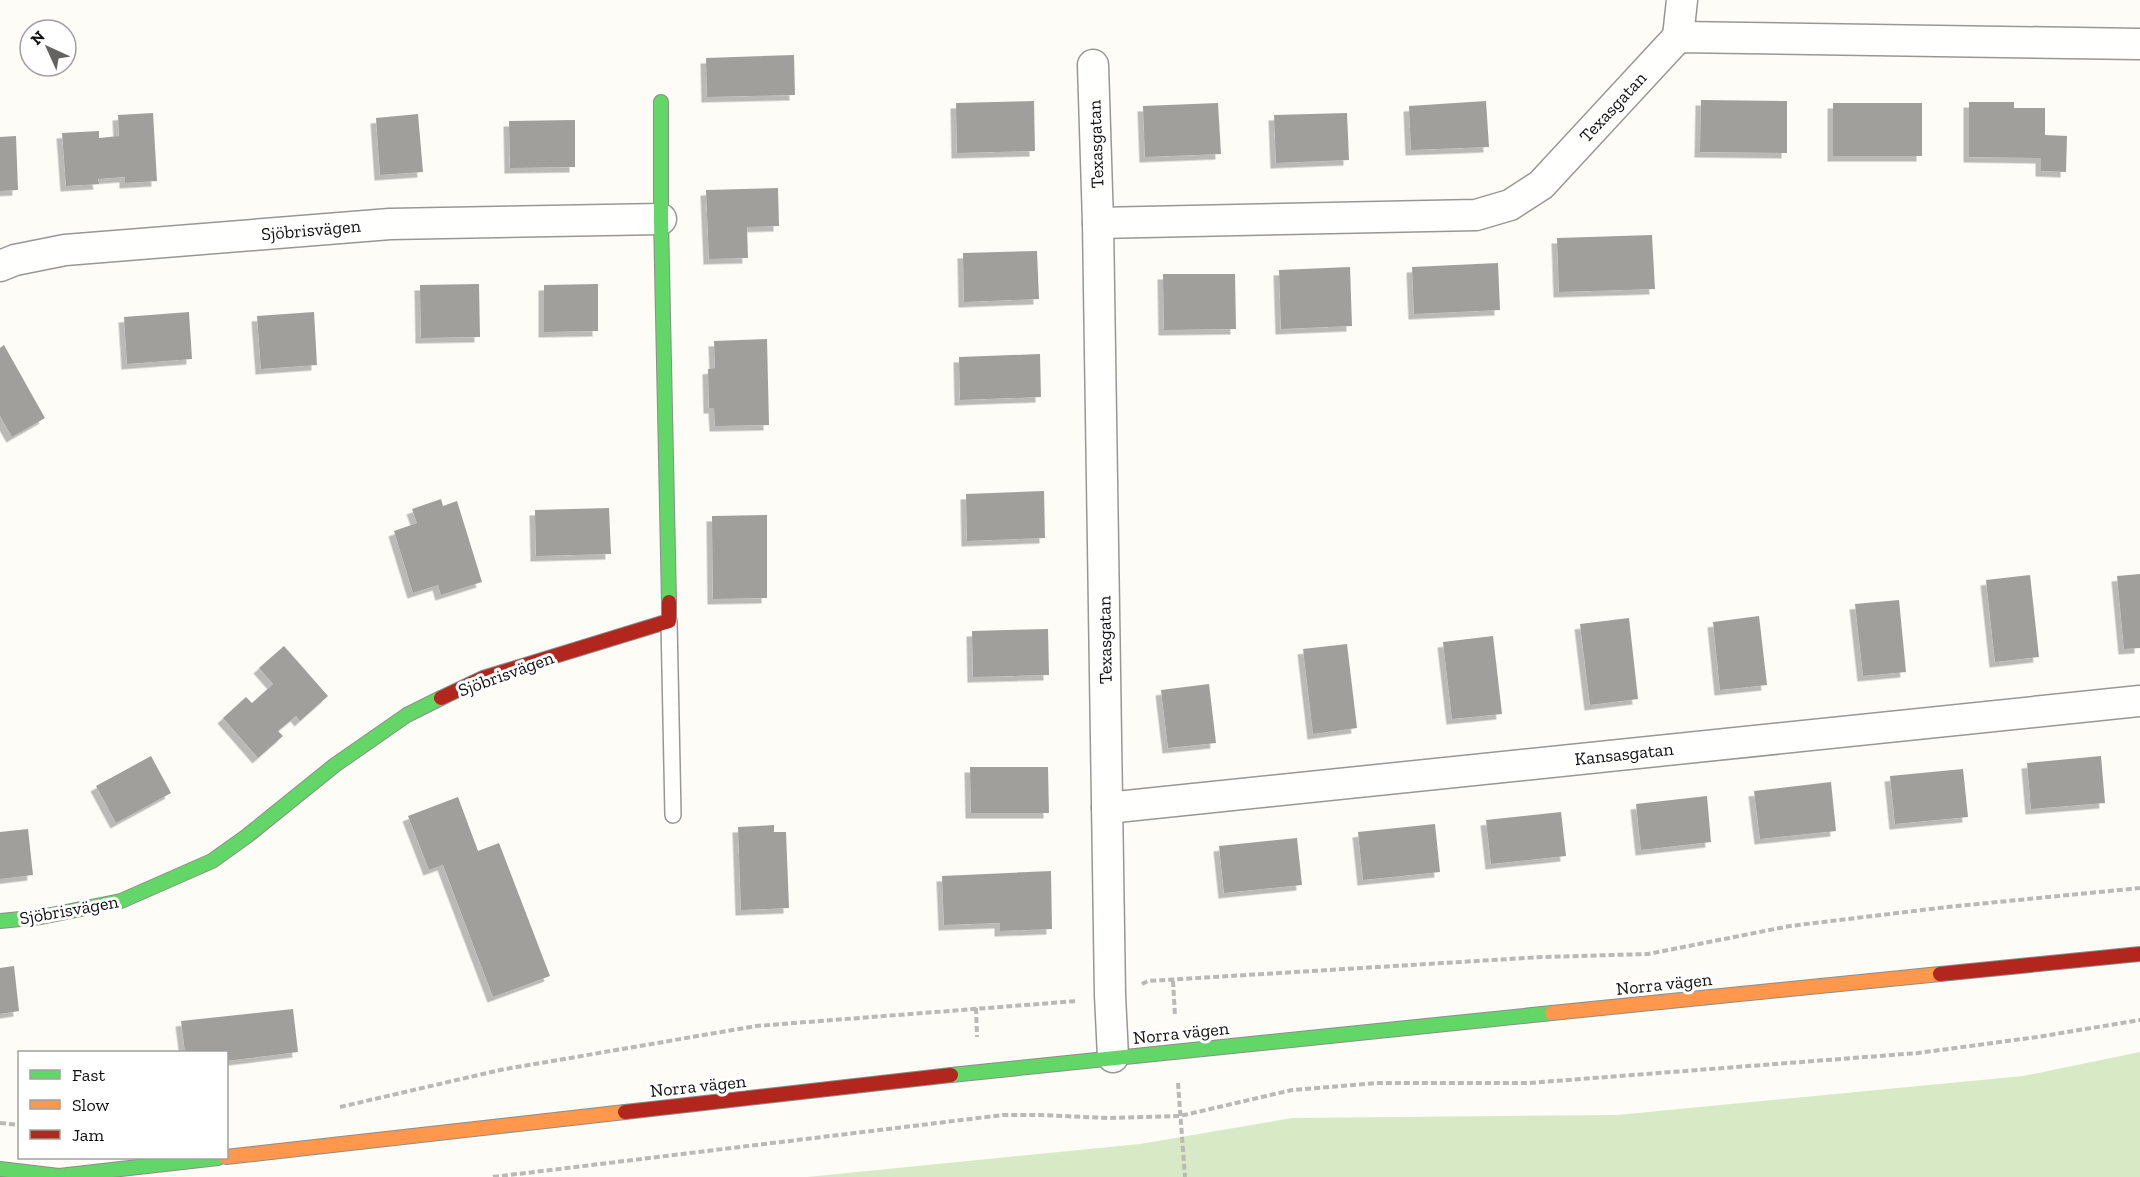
<svg xmlns="http://www.w3.org/2000/svg" width="2140" height="1177" viewBox="0 0 2140 1177" font-family="'Zilla Slab',serif">
	<style>
		.forest { fill: #d8eac5 }
		.building { fill: #a19f9c; filter: url(#shadow) }
		.lines { fill: none; stroke-linecap: round; stroke-linejoin: round }
		.lane-casing { stroke: #979795; stroke-width: 18 }
		.street-casing { stroke: #979795; stroke-width: 33 }
		.fast-casing { stroke: #8e8d8b; stroke-width: 16 }
		.slow-casing { stroke: #8e8d8b; stroke-width: 16 }
		.jam-casing { stroke: #8e8d8b; stroke-width: 16 }
		.path { stroke: #b9b9b8; stroke-width: 4; stroke-dasharray: 6 3; stroke-linecap: butt }
		.lane { stroke: #fffffe; stroke-width: 15 }
		.street { stroke: #fffffe; stroke-width: 30 }
		.fast { stroke: #63d668; stroke-width: 14 }
		.slow { stroke: #ff974d; stroke-width: 14 }
		.jam { stroke: #b3261e; stroke-width: 14 }
		.labels { text-anchor: middle; stroke-width: 6; stroke-linejoin: round; paint-order: stroke }
		.street-label { font-size: 18px; fill: #111; stroke: #fff }
	</style>
	<defs>
		<filter id="shadow"><feDropShadow dx="-5.5" dy="5.5" stdDeviation="0" flood-color="#0004"/></filter>
	</defs>
	<rect width="100%" height="100%" fill="#fdfcf7"/>
	<path class="forest" d="M2140,1052V1177H807L1140,1144L1292,1118L1617,1115L2023,1076Z"/>
	<g class="building">
		<path d="M794,55L795,95L707,97L706,58Z"/>
		<path d="M1701,100L1787,101V153L1700,152Z"/>
		<path d="M1034,101L1035,151L957,153L956,103Z"/>
		<path d="M1486,101L1489,147L1411,150L1409,106Z"/>
		<path d="M1969,102H2014V108H2045V135L2067,136L2066,172L2041,171V158L1969,157Z"/>
		<path d="M1218,103L1221,154L1145,157L1143,106Z"/>
		<rect x="1833" y="103" width="89" height="53"/>
		<path d="M153,113L157,181L125,183V177L98,179L99,184L66,186L62,133L99,131V138L119,136L118,115Z"/>
		<path d="M1347,113L1349,160L1276,163L1274,115Z"/>
		<path d="M418,114L423,172L380,175L376,118Z"/>
		<path d="M575,120V167L510,168L509,121Z"/>
		<path d="M16,136L18,190L0,191V137Z"/>
		<path d="M778,188L779,226L747,227L748,258L709,259L706,190Z"/>
		<path d="M1652,235L1655,289L1559,292L1557,238Z"/>
		<path d="M1037,251L1039,299L964,302L963,253Z"/>
		<path d="M1498,263L1500,310L1414,314L1412,267Z"/>
		<path d="M1350,267L1352,326L1281,329L1279,270Z"/>
		<path d="M1163,274H1235L1236,329L1164,330Z"/>
		<path d="M479,284L480,337L421,338L420,285Z"/>
		<path d="M598,284V331L544,332V285Z"/>
		<path d="M189,312L192,359L127,364L124,317Z"/>
		<path d="M314,312L317,365L261,369L257,316Z"/>
		<path d="M767,339L769,425L715,426L714,408H709L708,369L715,368L714,341Z"/>
		<path d="M4,345L45,418L12,437L0,416V348Z"/>
		<path d="M1040,354L1041,397L960,400L959,357Z"/>
		<path d="M1044,491L1045,538L967,541L966,494Z"/>
		<path d="M441,499L443,506L457,501L482,582L441,595L438,585L413,593L394,531L417,523L412,509Z"/>
		<path d="M609,508L611,554L536,556L535,510Z"/>
		<path d="M767,515V598L713,599L712,516Z"/>
		<path d="M2140,574V648L2124,649L2117,576Z"/>
		<path d="M2030,575L2039,657L1995,662L1986,580Z"/>
		<path d="M1899,600L1906,672L1863,676L1855,604Z"/>
		<path d="M1759,616L1767,685L1720,690L1713,622Z"/>
		<path d="M1629,618L1638,699L1590,705L1580,624Z"/>
		<path d="M1048,629L1049,675L973,677L972,631Z"/>
		<path d="M1493,636L1502,714L1452,719L1443,642Z"/>
		<path d="M1347,644L1357,728L1313,734L1303,649Z"/>
		<path d="M284,646L328,696L300,721L296,716L278,731L283,736L258,758L223,718L246,697L252,703L273,684L259,668Z"/>
		<path d="M1209,684L1216,743L1168,748L1161,690Z"/>
		<path d="M151,756L171,793L116,823L96,786Z"/>
		<path d="M2101,756L2105,803L2031,809L2027,763Z"/>
		<path d="M970,767H1048L1049,813H971Z"/>
		<path d="M1963,769L1968,817L1895,824L1890,776Z"/>
		<path d="M1831,782L1836,831L1760,839L1754,791Z"/>
		<path d="M1707,796L1711,842L1641,850L1636,804Z"/>
		<path d="M458,797L478,851L499,843L550,976L493,997L443,865L429,870L408,816Z"/>
		<path d="M1561,812L1566,856L1491,864L1486,820Z"/>
		<path d="M1435,824L1440,872L1363,880L1358,832Z"/>
		<path d="M774,825V832H786L789,908L741,910L738,827Z"/>
		<path d="M28,829L33,875L0,879V832Z"/>
		<path d="M1297,838L1302,885L1224,893L1219,846Z"/>
		<path d="M1051,871L1052,929L1000,931V923L944,925L942,876Z"/>
		<path d="M14,966L19,1011L0,1014V968Z"/>
		<path d="M293,1009L298,1052L226,1061V1052H185L181,1021Z"/>
	</g>
	<g class="lines">
		<defs>
			<path id="lane" d="M669,621L673,815"/>
			<g id="street">
				<path d="M1678,37L1682,0"/>
				<path d="M1093,65L1098,223L1110,995L1113,1057"/>
				<path d="M1098,223L1476,215L1510,205L1541,185L1678,37L2139,44"/>
				<path d="M0,266L15,260L65,250L390,224L661,219"/>
				<path d="M1107,808L2140,701"/>
			</g>
			<g id="fast">
				<path d="M661,102V219L669,602"/>
				<path d="M0,921L41,917L121,901L212,861L247,836L335,765L407,715L441,698"/>
				<path d="M951,1075L1552,1013"/>
				<path d="M0,1169L59,1176L218,1158"/>
			</g>
			<g id="slow">
				<path d="M1552,1013L1940,974"/>
				<path d="M226,1157L625,1112"/>
			</g>
			<g id="jam">
				<path d="M441,698L483,678L669,621V602"/>
				<path d="M1940,974L2140,954"/>
				<path d="M625,1112L951,1075"/>
			</g>
		</defs>
		<use href="#lane" class="lane-casing"/>
		<use href="#street" class="street-casing"/>
		<use href="#fast" class="fast-casing"/>
		<use href="#slow" class="slow-casing"/>
		<use href="#jam" class="jam-casing"/>
		<g class="path">
			<path d="M1173,981L1175,1016"/>
			<path d="M1142,984L1148,981L1542,957L1648,954L1790,926L1947,907L2140,888"/>
			<path d="M976,1008L977,1037"/>
			<path d="M1178,1083L1185,1177"/>
			<path d="M340,1107L500,1070L756,1026L1077,1001"/>
			<path d="M0,1123L20,1125"/>
			<path d="M493,1177L1003,1115H1040L1108,1118L1180,1116L1292,1090L1376,1083H1529L1918,1053L2037,1037L2140,1020"/>
		</g>
		<use href="#lane" class="lane"/>
		<use href="#street" class="street"/>
		<use href="#fast" class="fast"/>
		<use href="#slow" class="slow"/>
		<use href="#jam" class="jam"/>
	</g>
	<g class="labels">
		<g class="street-label">
			<text transform="translate(1613 107) rotate(-47)" y="6">Texasgatan</text>
			<text transform="translate(1096 144) rotate(-92)" y="6">Texasgatan</text>
			<text transform="translate(311 230) rotate(-5)" y="6">Sjöbrisvägen</text>
			<text transform="translate(1105 640) rotate(-91)" y="6">Texasgatan</text>
			<text transform="translate(506 674) rotate(-20)" y="6">Sjöbrisvägen</text>
			<text transform="translate(1624 754) rotate(-6)" y="6">Kansasgatan</text>
			<text transform="translate(69 910) rotate(-10)" y="6">Sjöbrisvägen</text>
			<text transform="translate(1664 984) rotate(-6)" y="6">Norra vägen</text>
			<text transform="translate(1181 1033) rotate(-6)" y="6">Norra vägen</text>
			<text transform="translate(698 1086) rotate(-6)" y="6">Norra vägen</text>
		</g>
	</g>
	<rect x="18" y="1051" width="210" height="108" fill="#ffffff" stroke="#a0a0a0" stroke-width="1.5"/>
	<rect x="30" y="1070" width="30" height="9" fill="#63d668" stroke="#a0a0a0" stroke-width="1.5"/>
	<text x="72" y="1081" font-size="18" fill="#111111">Fast</text>
	<rect x="30" y="1100" width="30" height="9" fill="#ff974d" stroke="#a0a0a0" stroke-width="1.5"/>
	<text x="72" y="1111" font-size="18" fill="#111111">Slow</text>
	<rect x="30" y="1130" width="30" height="9" fill="#b3261e" stroke="#a0a0a0" stroke-width="1.5"/>
	<text x="72" y="1141" font-size="18" fill="#111111">Jam</text>
	<g transform="translate(48 48) rotate(315)"><circle r="28" fill="#ffffff" stroke="#a0a0a0" stroke-width="1.5"/>
	<path d="M0-4.5L10 22L0 15L-10 22Z" fill="#646362"/>
	<text y="-9" font-size="16" font-weight="bold" text-anchor="middle" fill="#111111">N</text>
	</g>
</svg>
